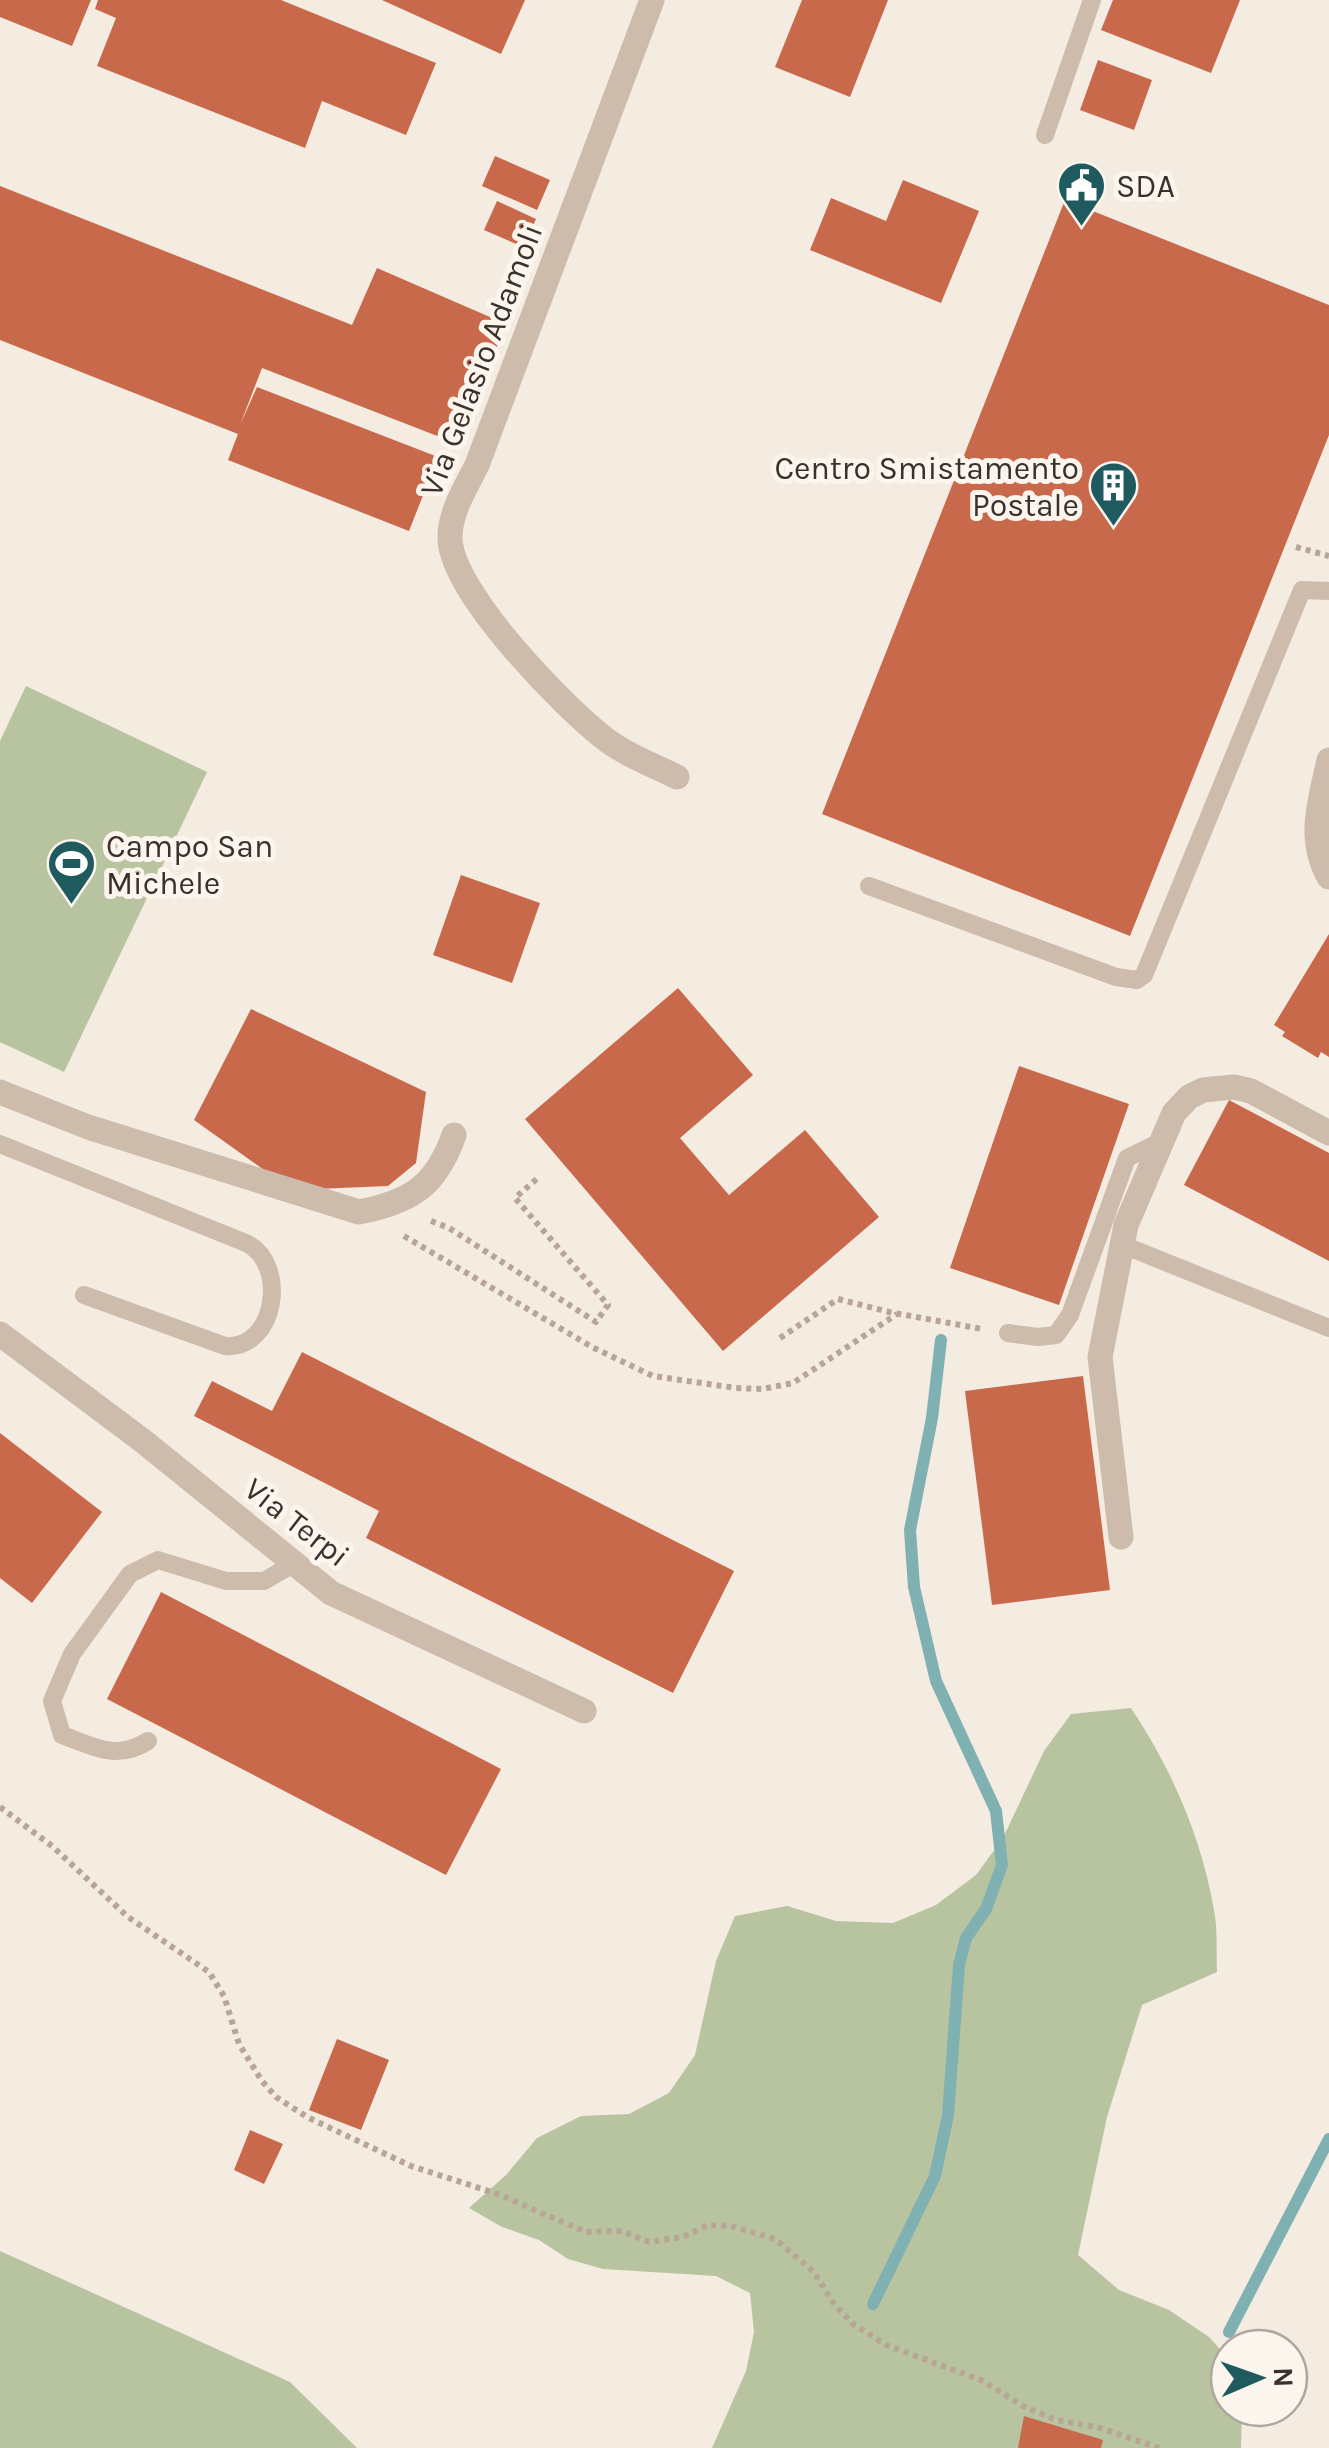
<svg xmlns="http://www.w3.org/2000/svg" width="1329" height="2448" viewBox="0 0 1329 2448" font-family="Karla,sans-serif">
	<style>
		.green { fill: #b8c4a0 }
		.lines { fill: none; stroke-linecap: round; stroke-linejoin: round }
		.stream { stroke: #7fb0b2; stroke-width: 12 }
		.building { fill: #c8694b }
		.path { stroke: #b9a596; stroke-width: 6; stroke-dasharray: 5 5; stroke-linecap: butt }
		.lane { stroke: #cdbbac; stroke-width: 18 }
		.street { stroke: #cdbbac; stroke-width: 25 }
		.labels { text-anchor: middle; stroke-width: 10; stroke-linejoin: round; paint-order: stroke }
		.poi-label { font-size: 32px; fill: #3b302b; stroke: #fbf5ee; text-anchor: start }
		.street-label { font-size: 32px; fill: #3b302b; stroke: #fbf5ee }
	</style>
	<rect width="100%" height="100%" fill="#f4ebe1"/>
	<g class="green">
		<path d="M26,686L207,772L64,1072L0,1042V741Z"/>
		<path d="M1131,1708C1171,1767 1202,1839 1214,1910C1218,1930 1216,1952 1217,1972L1142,2005L1107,2117L1078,2255L1119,2290L1169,2310L1209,2337L1229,2359V2408H1242L1241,2448H712L746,2371L754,2332L750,2293L716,2276L603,2269L568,2259L539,2240L502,2227L469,2208L506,2175L537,2138L581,2116L629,2114L669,2093L695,2055L716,1961L735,1916L787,1906L836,1921L893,1923L936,1905L976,1875L1003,1838L1044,1751L1071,1714Z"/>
		<path d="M0,2251L290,2382L357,2448H0Z"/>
	</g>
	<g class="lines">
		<g class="stream">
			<path d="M873,2304L935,2176L948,2115L959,1965L966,1938L986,1909L1002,1865L996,1811L936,1681L914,1587L910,1530L932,1418L941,1340"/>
			<path d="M1229,2332L1329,2139"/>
		</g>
	</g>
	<g class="building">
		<path d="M0,0H91L72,46L0,17Z"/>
		<path d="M98,0H281L436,63L406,135L322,101L305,148L97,66L116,18L95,9Z"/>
		<path d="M382,0H525L501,54Z"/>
		<path d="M802,0H888L850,97L775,67Z"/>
		<path d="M1113,0H1240L1211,73L1101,30Z"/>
		<path d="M1098,60L1152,80L1134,130L1080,110Z"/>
		<path d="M495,156L550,180L537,210L482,186Z"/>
		<path d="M903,180L979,211L941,303L810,250L831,198L886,221Z"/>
		<path d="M0,186L352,325L377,268L506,324L458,444L262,368L240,425L257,387L438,457L409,531L228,460L238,434L0,340Z"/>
		<path d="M1065,200L1329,305V435L1130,936L822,814Z"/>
		<path d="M497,201L536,219L523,247L484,230Z"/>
		<path d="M461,875L540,903L512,983L433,955Z"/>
		<path d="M1329,934V1057L1321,1052L1318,1058L1282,1036L1285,1032L1274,1025Z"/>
		<path d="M678,988L753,1075L680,1138L729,1195L805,1130L879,1217L723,1351L525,1119Z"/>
		<path d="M251,1009L426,1092L416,1163L388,1186L316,1189L271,1175L194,1120Z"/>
		<path d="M1019,1066L1129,1104L1059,1305L950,1268Z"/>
		<path d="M1229,1100L1329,1153V1261L1184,1185Z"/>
		<path d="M302,1352L734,1571L673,1693L366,1538L379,1511L194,1416L212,1381L272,1411Z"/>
		<path d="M1083,1376L1110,1590L992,1605L965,1391Z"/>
		<path d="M0,1433L102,1512L32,1603L0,1578Z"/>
		<path d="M161,1592L501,1769L446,1875L107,1699Z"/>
		<path d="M337,2039L389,2060L361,2130L309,2110Z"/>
		<path d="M250,2130L283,2144L264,2184L234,2170Z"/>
		<path d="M1024,2416L1103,2440L1101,2448H1018Z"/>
	</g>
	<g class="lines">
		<g class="path">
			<path d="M1296,547L1329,556"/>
			<path d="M431,1221L449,1228L596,1322L608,1305L515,1198L540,1176"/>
			<path d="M404,1236L592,1347L653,1376L736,1388L762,1389L793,1383L897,1314"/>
			<path d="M780,1338L838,1299L889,1312L982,1329"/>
			<path d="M0,1807L52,1846L128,1917L209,1972L224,1996L239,2044L262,2081L276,2097L307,2117L411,2166L498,2194L586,2232L622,2231L649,2242L683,2237L708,2225L731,2226L775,2239L814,2272L834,2304L853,2324L886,2345L981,2380L1023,2406L1056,2420L1097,2427L1159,2448"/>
		</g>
		<g class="lane">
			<path d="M1045,135L1092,0"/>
			<path d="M869,886L1116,977L1137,980L1144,975L1302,590L1329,591"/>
			<path d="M0,1144L246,1243C289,1264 276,1350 225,1346L84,1295"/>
			<path d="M1123,1245L1329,1328"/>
			<path d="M1008,1333L1038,1337L1056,1335L1070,1315L1127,1158L1162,1141"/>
			<path d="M148,1741C116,1761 95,1747 62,1735L52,1701L72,1654L130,1574L158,1560L226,1581H264L295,1563"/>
		</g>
		<g class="street">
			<path d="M652,0L477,465C466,487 450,512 450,537C449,590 565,709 608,741C628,756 655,766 677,777"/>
			<path d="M1329,760C1320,802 1307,838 1329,877"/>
			<path d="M0,1092L88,1127L359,1212C411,1202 436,1186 454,1135"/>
			<path d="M0,1334L143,1441L331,1593L584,1711"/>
			<path d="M1121,1537L1100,1357L1126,1225L1174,1113L1189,1097L1203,1090L1234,1087L1251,1091L1329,1133"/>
		</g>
	</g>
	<defs>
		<symbol id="civic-pin" viewBox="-11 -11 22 30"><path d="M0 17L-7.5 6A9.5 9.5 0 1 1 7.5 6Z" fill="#1f5a5e" stroke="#fbf5ee"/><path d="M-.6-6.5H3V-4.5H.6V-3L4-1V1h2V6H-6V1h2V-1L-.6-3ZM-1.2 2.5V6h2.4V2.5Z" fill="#fff"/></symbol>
		<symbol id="building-pin" viewBox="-11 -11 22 30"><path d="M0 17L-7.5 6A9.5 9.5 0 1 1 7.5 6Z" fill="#1f5a5e" stroke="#fbf5ee"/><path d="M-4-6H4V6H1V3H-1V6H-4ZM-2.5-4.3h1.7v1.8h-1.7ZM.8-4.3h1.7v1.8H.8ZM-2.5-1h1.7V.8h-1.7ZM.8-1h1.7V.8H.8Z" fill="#fff"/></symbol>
		<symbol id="stadium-pin" viewBox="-11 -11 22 30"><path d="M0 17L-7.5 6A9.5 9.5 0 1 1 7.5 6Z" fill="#1f5a5e" stroke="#fbf5ee"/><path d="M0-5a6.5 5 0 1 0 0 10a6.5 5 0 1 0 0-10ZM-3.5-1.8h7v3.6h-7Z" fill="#fff"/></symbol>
	</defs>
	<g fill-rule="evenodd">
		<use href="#civic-pin" x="1054" y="158" width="55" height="75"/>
		<use href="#building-pin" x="1086" y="458" width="55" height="75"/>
		<use href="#stadium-pin" x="44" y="836" width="55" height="75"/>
	</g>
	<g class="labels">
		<g class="poi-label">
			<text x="1116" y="197">SDA</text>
			<text x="1079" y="479" text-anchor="end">Centro Smistamento<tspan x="1079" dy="37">Postale</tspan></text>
			<text x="106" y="857">Campo San<tspan x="106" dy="37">Michele</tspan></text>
		</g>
		<g class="street-label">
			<text transform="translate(481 360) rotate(-69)" y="11">Via Gelasio Adamoli</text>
			<text transform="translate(297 1522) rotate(38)" y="11">Via Terpi</text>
		</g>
	</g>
	<g transform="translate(1259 2378) rotate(88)"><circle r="48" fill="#fbf5ee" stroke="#aea6a0" stroke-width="2.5"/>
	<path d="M0-8L18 38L0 25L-18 38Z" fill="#1f5a5e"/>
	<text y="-15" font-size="28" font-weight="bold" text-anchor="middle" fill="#3b302b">N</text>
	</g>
</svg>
